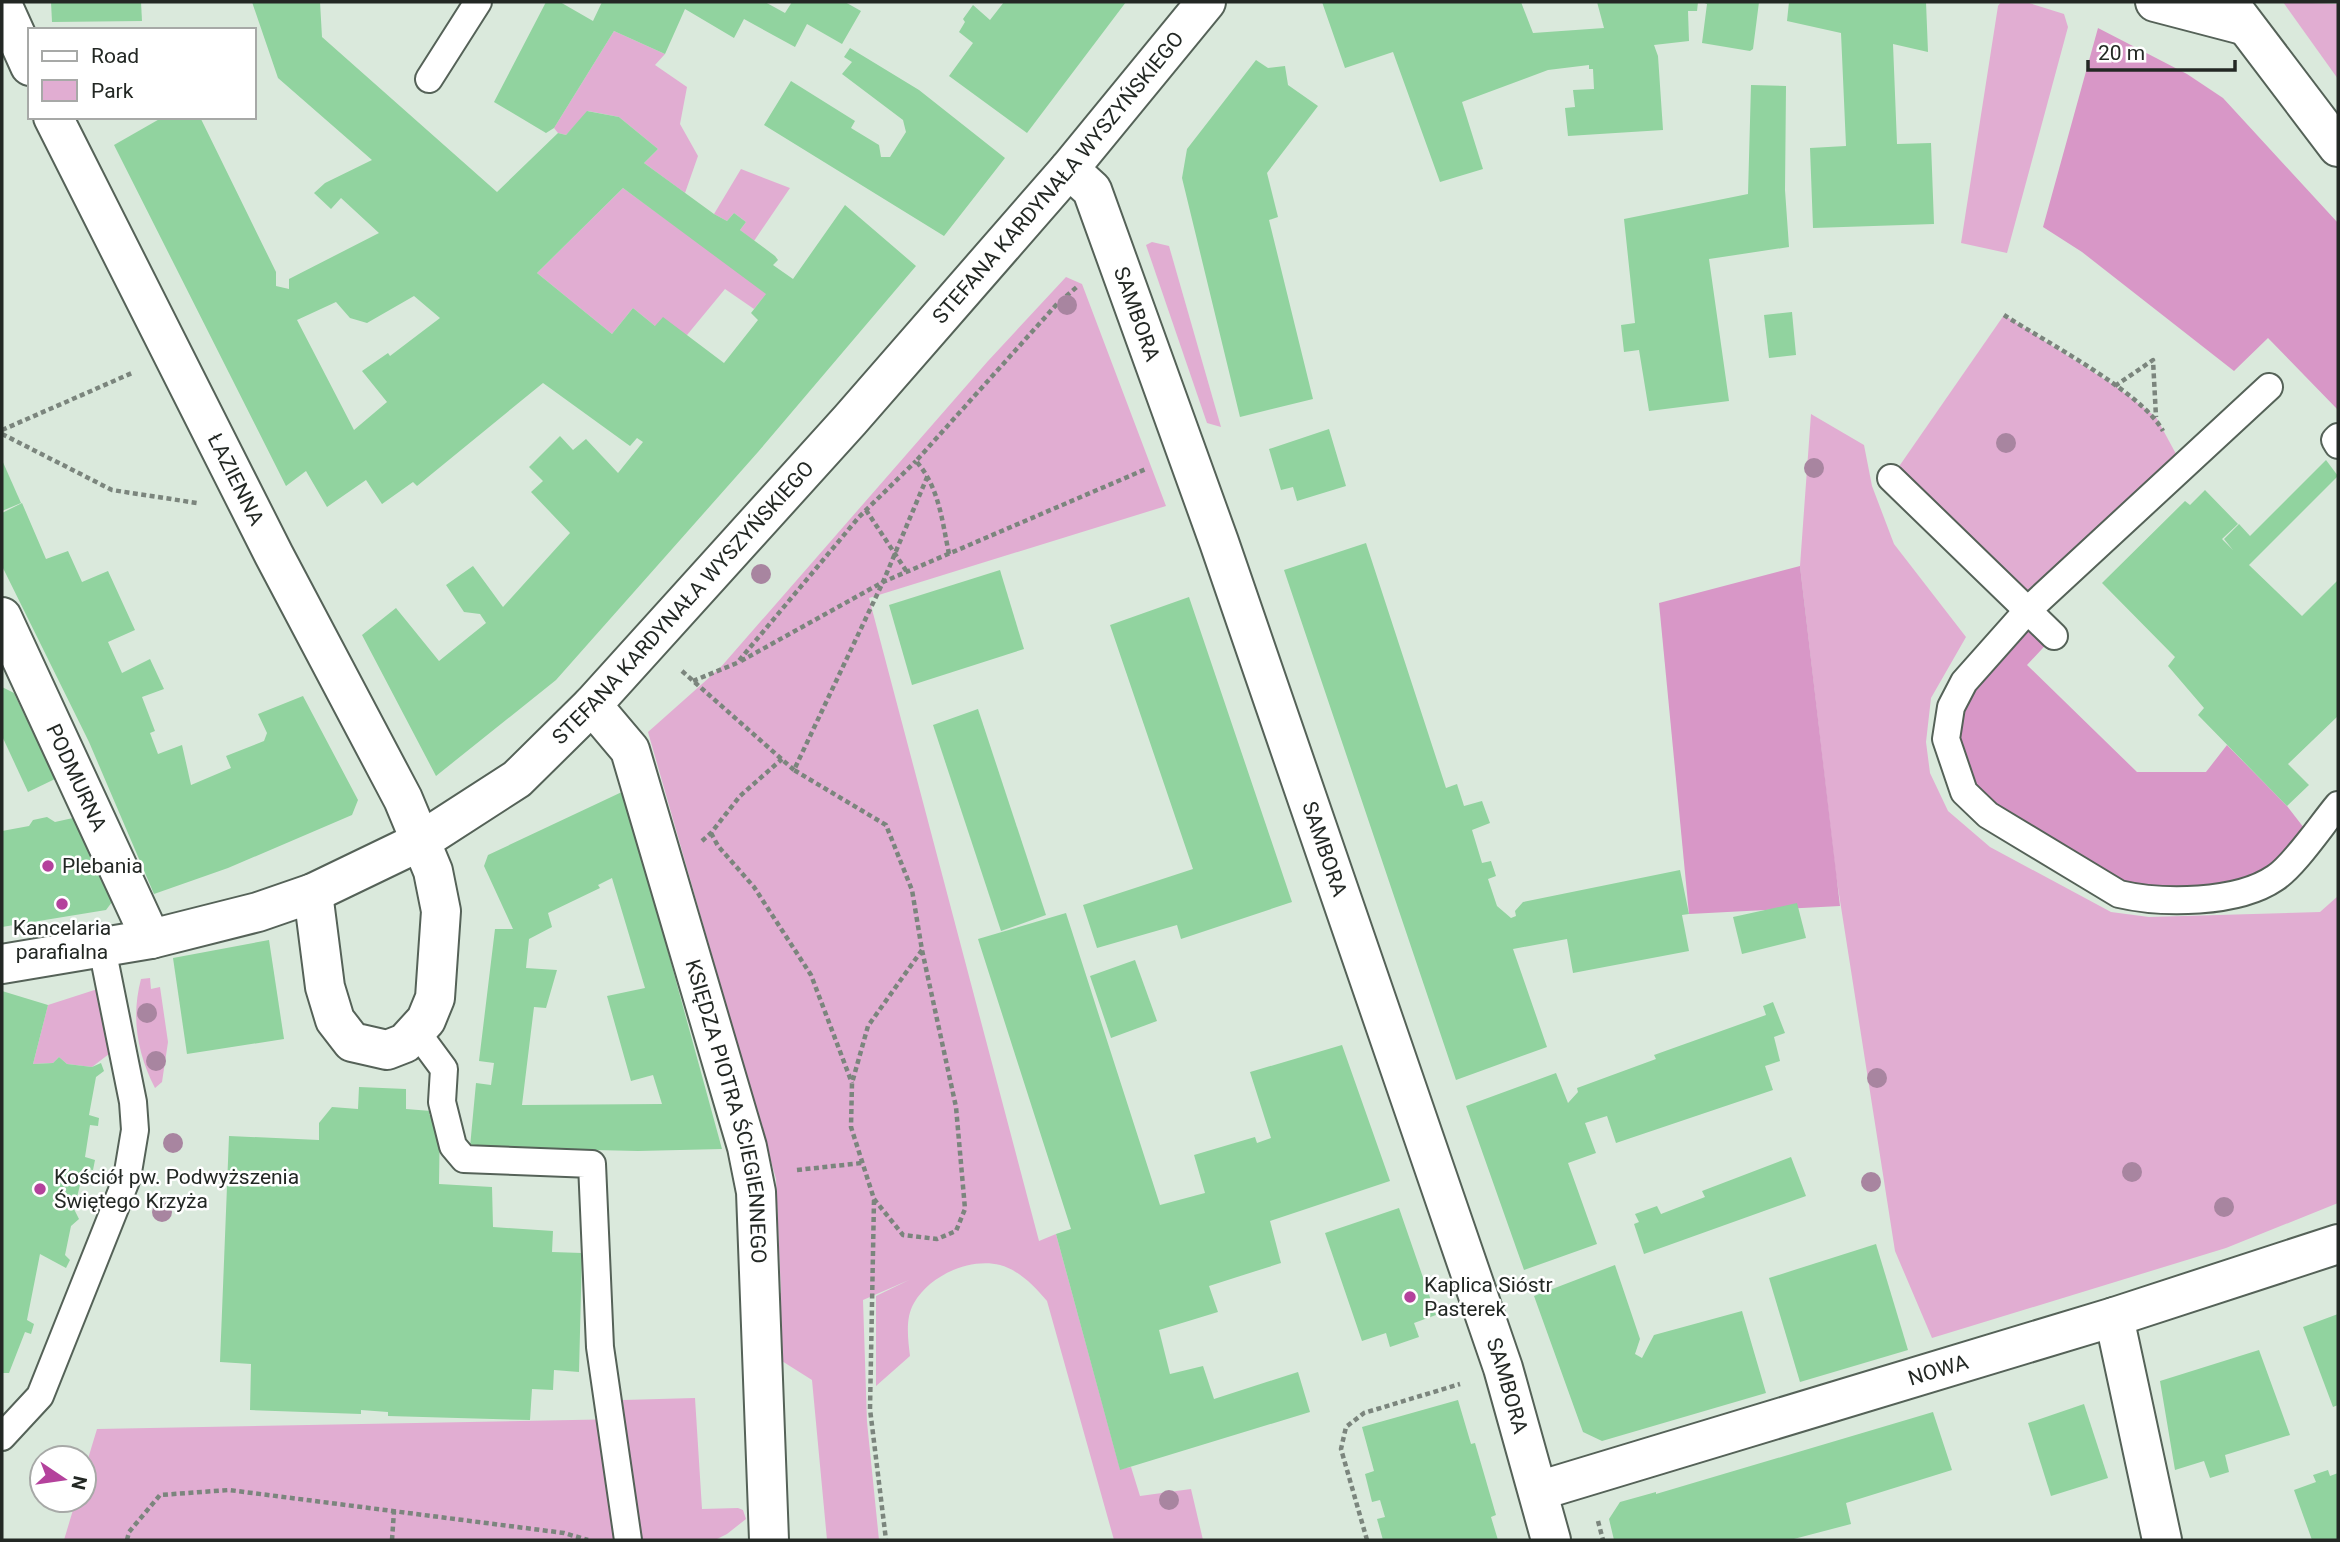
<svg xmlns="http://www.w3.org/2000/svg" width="2340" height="1542" viewBox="0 0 2340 1542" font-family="Roboto,sans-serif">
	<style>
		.green { fill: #e1add2 }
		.forest { fill: #d897c7 }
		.building { fill: #91d39f; fill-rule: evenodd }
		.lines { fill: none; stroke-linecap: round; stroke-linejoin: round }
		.service-casing { stroke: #556258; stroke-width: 30 }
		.minor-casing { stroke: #556258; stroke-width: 42 }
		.tertiary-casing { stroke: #556258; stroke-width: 42 }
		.path { stroke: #7b857d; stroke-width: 4.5; stroke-dasharray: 5 3.5; stroke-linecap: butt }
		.service { stroke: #fff; stroke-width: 26 }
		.minor { stroke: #fff; stroke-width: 38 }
		.tertiary { stroke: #fff; stroke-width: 38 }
		.tree { fill: #a885a0 }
		.poi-dot { fill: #b4429c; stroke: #fff; stroke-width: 2.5 }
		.labels { text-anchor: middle; stroke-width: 5; stroke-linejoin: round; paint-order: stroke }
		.street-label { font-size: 21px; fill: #232824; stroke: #fff }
		.poi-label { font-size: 21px; fill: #232824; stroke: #fff; text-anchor: start }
	</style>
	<rect width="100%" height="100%" fill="#dae9dc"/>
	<g class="green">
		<path d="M2001,2H2026L2064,14L2068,27L2007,253L1961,243L1998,6Z"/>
		<path d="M2283,2L2338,4V79Z"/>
		<path d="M614,31L665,54L655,65L687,87L680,124L698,156L685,193L644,163L658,149L619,117L588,111L566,135L558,133L554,128Z"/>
		<path d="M741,169L790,188L754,241L740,230L746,222L734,213L727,221L714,214Z"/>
		<path d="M623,188L767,293L754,309L725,289L687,335L655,326L633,308L612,334L537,273Z"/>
		<path d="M1152,242L1169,246L1221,427L1207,423L1146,245Z"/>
		<path d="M1066,277L1082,284L1166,506L869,598L1039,1241L1056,1234L1120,1469L1131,1467L1140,1496L1191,1489L1203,1540H1114L1047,1301C1034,1286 1019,1270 1000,1265C970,1257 929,1276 914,1303C905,1318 908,1339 910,1356L876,1386V1296L909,1280L863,1300L867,1422L879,1540H827L812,1380L774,1356L773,1294L781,1293L776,1179L648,732L720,668L988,361Z"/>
		<path d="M2004,315L2115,386L2156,417L2182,465L2028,610L1891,478Z"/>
		<path d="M1811,414L1864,445L1872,486L1894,544L1966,637L1931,698L1926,742L1930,773L1948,811L1990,847L2111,912L2149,917L2320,912L2338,896V1203L2226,1248L1932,1338L1895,1251L1836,875L1800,566Z"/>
		<path d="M150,978L151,989L160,987L168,1042L162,1082L155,1088C137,1053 131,1017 141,979Z"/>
		<path d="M110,985L122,1044L92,1067L67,1064L59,1057L53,1063L33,1064L48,1005Z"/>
		<path d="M695,1398L702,1509L738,1508L743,1510L746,1519L727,1534L715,1540H64L76,1500H84V1472L97,1429L624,1419L623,1400Z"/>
	</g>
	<g class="forest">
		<path d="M2098,28L2187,74L2223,98L2338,223V410L2268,338L2234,371L2082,252L2043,227Z"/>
		<path d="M1800,566L1840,906L1689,914L1659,603Z"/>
		<path d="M2028,610L2054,636L2027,665L2137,772H2206L2227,745L2287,806L2311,837L2278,877L2142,900L1964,792L1951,707Z"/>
	</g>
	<g class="building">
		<path d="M51,2H141L142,21L52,22Z"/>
		<path d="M252,2H320L322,37L497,192L558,133L566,135L587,111L619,117L658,149L644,163L714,214L727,221L734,213L746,222L740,230L775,256L778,260L773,265L793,279L845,205L916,266L758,452L556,680L436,776L362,635L396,608L439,661L486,623L480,614L464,612L446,585L473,566L503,607L570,533L531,492L543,481L529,467L560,436L573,450L586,439L618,473L643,442L637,438L630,446L543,383L417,486L413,482L382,504L366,480L327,507L306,471L286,486L114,145L163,117H200L276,272V286L289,289V279L379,233L341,198L331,209L314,193L325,183L372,160L278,78ZM623,188L766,294L751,313L758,320L724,363L663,317L655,326L633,308L612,334L537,273ZM414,296L440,318L390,356L388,353L362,371L387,402L354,430L297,320L336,302L350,318L367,323Z"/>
		<path d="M546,2H560L593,21L602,2H765L785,13L792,2H845L861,11L842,44L807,24L795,47L744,19L734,38L685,9L665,54L614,31L554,128L546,133L494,102Z"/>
		<path d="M1004,2H1126L1027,133L949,76L973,43L959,32L965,22L963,19L973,5L990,20Z"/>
		<path d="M1322,2H1521L1533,33L1604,28L1597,2H1698L1697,11H1688L1689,41L1654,45L1658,56L1663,130L1568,136L1565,108L1575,107L1573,90L1594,89L1593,69H1589V65L1548,70L1462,102L1483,169L1440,182L1393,52L1345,68Z"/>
		<path d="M1702,2H1759L1753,49L1750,51L1702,43L1707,4Z"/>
		<path d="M1789,2H1926L1928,52L1893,44L1897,144L1931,143L1934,224L1813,228L1810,148L1846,146L1841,33L1787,21Z"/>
		<path d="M850,48L919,90L1005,158L944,236L764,125L791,81L855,121L851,128L879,145L881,157H890L906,132L903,120L842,74L852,62L844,57Z"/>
		<path d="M1256,60L1268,68L1285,66L1288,85L1318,106L1267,173L1278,217L1269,220L1313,399L1240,417L1182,178L1187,149Z"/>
		<path d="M1751,85L1786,86L1785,190L1789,247L1709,259L1729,401L1649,411L1639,350L1624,352L1621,325L1635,323L1624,219L1748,194Z"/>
		<path d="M1792,312L1796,355L1769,358L1764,315Z"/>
		<path d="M1329,429L1346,486L1297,501L1293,487L1281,490L1269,449Z"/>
		<path d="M2,460L21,503L2,511Z"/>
		<path d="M2326,460L2338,476L2249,565L2302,616L2338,580V716L2288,764L2309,785L2287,806L2198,715L2204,708L2168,666L2175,657L2102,583L2185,501L2190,505L2205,490L2238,524L2222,539L2233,550L2224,539L2239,524L2250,536Z"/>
		<path d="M22,503L46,559L68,551L82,582L108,571L135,630L108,642L122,673L150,659L164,689L142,697L155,731L150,733L158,754L182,745L191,785L231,768L226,756L264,741L267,733L258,714L303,696L358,800L352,815L228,868L154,894L89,742L2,566V513Z"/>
		<path d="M1366,543L1446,788L1457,784L1464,806L1482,801L1490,823L1472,830L1482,863L1491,861L1496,876L1488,879L1497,906L1511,918L1516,916L1515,911L1523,902L1680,870L1689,914L1682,915L1689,951L1573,973L1567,939L1513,949L1547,1047L1456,1080L1284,570Z"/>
		<path d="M1000,570L1024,649L912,685L889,605Z"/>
		<path d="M1189,597L1292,902L1181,939L1177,925L1097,948L1083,905L1193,869L1110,625Z"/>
		<path d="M2,687L14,693L55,779L28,792L2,736Z"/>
		<path d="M978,709L1046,915L1001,931L933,725Z"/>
		<path d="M624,791L722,1149L638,1151L470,1147L476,1083L491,1085L494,1063L479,1061L495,929H513L484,866L488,855ZM612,878L645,988L607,996L631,1081L653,1075L662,1104L522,1105L534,1007L546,1008L557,970L526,968L529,939L552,927L548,913L600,888L598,885Z"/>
		<path d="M47,817L55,822L73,818L112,902L106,910L2,927V831L29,826L33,820Z"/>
		<path d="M1797,903L1806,938L1742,954L1733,917Z"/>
		<path d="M1066,913L1160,1205L1205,1193L1194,1155L1255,1137L1257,1143L1271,1138L1250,1072L1342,1045L1390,1181L1270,1221L1281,1263L1209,1286L1218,1312L1159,1330L1170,1374L1203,1366L1214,1399L1298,1372L1310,1412L1120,1470L1056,1234L1071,1229L978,939Z"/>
		<path d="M269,940L284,1039L187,1054L173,958Z"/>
		<path d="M1135,960L1157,1021L1111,1038L1090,976Z"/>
		<path d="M2,991L48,1005L33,1064L53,1063L59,1057L67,1064L92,1067L101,1063L104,1071L96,1077L89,1115L99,1118L98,1126L90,1125L85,1157L95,1160L93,1170L84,1169L74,1209L79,1219L71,1226L65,1255L70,1260L66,1268L40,1254L27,1320L34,1324L31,1334L25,1332L9,1373H2Z"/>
		<path d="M1773,1002L1785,1033L1774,1037L1780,1061L1765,1066L1773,1090L1616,1143L1607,1116L1585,1123L1596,1153L1568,1163L1597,1244L1524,1270L1466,1106L1556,1073L1568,1103L1578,1092L1577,1088L1656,1059L1654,1055L1766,1015L1763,1006Z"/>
		<path d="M359,1087L406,1089V1109L431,1111L429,1115L440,1116L439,1184L492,1187L493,1227L553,1231L552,1252L582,1253L579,1372L554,1370L553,1390L532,1389L530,1420L388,1416V1412L361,1410V1414L250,1410L251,1364L220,1362L229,1136L319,1140V1123L332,1107L358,1109Z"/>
		<path d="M1791,1157L1806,1196L1644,1254L1634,1224L1639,1222L1635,1214L1657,1206L1661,1214L1705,1197L1702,1191Z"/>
		<path d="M1399,1208L1436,1315L1414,1323L1419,1337L1390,1347L1386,1333L1362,1341L1325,1233Z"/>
		<path d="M1876,1244L1908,1350L1800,1382L1769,1278Z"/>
		<path d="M1615,1265L1640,1339L1635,1354L1642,1358L1654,1335L1742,1311L1766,1393L1602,1441L1583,1432L1534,1296Z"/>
		<path d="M2338,1314V1405L2333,1407L2303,1327Z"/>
		<path d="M2259,1350L2290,1435L2225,1455L2229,1472L2210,1478L2204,1461L2175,1470L2160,1381Z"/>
		<path d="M1458,1400L1471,1444L1475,1443L1496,1515L1491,1517L1498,1540H1383L1377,1519L1385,1517L1380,1500L1372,1502L1365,1474L1374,1471L1362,1427Z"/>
		<path d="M2084,1404L2108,1478L2051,1496L2028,1423Z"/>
		<path d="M1933,1412L1952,1470L1846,1503L1851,1524L1790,1540H1614L1609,1519L1620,1502L1656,1492V1494Z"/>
		<path d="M2328,1470L2330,1476L2338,1473V1540H2312L2294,1490L2316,1482L2313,1475Z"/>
	</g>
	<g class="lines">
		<defs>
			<g id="service">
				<path d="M429,79L478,2"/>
				<path d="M2269,387L2028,610L1964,682L1951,707L1946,739L1964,792L1988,815L2119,894C2162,904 2237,904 2275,878C2294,866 2322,824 2338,805"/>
				<path d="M2338,437L2335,440L2338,445"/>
				<path d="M1891,478L2054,636"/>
				<path d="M416,1031L444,1069L442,1102L453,1146L464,1159L592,1164L600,1347L628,1540"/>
				<path d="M2,1437L40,1396L127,1178L135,1130L133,1102L102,948"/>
			</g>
			<g id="minor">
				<path d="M2155,2L2243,25"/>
				<path d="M2,4L30,66"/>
				<path id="s1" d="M53,117L274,555L403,799L433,871L441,911L435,998L426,1020L405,1043L387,1050L352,1042L335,1020L325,987L313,893"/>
				<path id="s2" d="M1069,169L1092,190L1219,542L1503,1368L1551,1540"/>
				<path id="s3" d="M2,617L151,939"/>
				<path id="s4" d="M592,705L630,750L747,1147L756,1192L769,1540"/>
				<path id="s5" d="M2,964L151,939L258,912L313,893L421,841L517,779L592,705L850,420L1069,169L1206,2"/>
				<path d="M2114,1317L2162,1540"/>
				<path id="s6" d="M1538,1491L2114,1317L2338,1244"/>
			</g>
			<path id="tertiary" d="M2228,2L2338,147"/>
		</defs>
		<use href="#service" class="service-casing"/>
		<use href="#minor" class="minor-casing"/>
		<use href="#tertiary" class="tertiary-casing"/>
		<g class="path">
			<path d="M2004,315C2044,341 2142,392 2163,431"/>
			<path d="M2115,386L2153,360L2156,417"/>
			<path d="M2,430L132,373"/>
			<path d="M2,434L112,490L197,503"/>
			<path d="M866,510L907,572"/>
			<path d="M949,554C942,520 939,487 916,461L1057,304L1078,286"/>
			<path d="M741,661L883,582L928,475"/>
			<path d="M682,671L794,770"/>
			<path d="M693,681L737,663L859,517L916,461"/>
			<path d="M711,833L718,846L754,887L811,975L852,1083"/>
			<path d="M702,841L711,833L740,796L782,759"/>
			<path d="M922,950L868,1026L852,1083L851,1127L874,1199L903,1235L937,1239L956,1231L965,1209L956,1107L922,950L912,890L886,825L794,770L883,582L1146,469"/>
			<path d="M797,1170L862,1163"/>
			<path d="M874,1200L870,1409L886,1540"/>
			<path d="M1598,1521L1603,1540"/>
			<path d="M127,1540L129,1532L160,1495L229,1490L564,1533L588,1540"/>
			<path d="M392,1540L394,1511"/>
			<path d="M1367,1540L1341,1449L1346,1427L1364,1413L1460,1384"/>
		</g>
		<use href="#service" class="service"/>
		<use href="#minor" class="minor"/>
		<use href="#tertiary" class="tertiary"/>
	</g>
	<g class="tree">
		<circle cx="1067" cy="305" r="10"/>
		<circle cx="2006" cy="443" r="10"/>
		<circle cx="1814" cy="468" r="10"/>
		<circle cx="761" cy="574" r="10"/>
		<circle cx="147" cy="1013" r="10"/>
		<circle cx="156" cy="1061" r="10"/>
		<circle cx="1877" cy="1078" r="10"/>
		<circle cx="173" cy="1143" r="10"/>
		<circle cx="2132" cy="1172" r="10"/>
		<circle cx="1871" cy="1182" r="10"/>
		<circle cx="2224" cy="1207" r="10"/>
		<circle cx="162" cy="1212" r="10"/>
		<circle cx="1169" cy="1500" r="10"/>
	</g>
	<g class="poi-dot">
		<circle cx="48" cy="866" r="7"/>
		<circle cx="62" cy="904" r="7"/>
		<circle cx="40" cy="1189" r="7"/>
		<circle cx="1410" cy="1297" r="7"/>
	</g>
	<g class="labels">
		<g class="street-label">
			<text dy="7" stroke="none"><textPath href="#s5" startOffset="1363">STEFANA KARDYNAŁA WYSZYŃSKIEGO</textPath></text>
			<text dy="7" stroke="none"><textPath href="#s2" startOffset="163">SAMBORA</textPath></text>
			<text dy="7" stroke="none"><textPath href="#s1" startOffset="406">ŁAZIENNA</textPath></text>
			<text dy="7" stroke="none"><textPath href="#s5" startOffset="796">STEFANA KARDYNAŁA WYSZYŃSKIEGO</textPath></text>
			<text dy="7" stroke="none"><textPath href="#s3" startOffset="177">PODMURNA</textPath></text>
			<text dy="7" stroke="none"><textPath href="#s2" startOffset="730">SAMBORA</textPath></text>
			<text dy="7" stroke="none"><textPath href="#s4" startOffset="434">KSIĘDZA PIOTRA ŚCIEGIENNEGO</textPath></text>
			<text dy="7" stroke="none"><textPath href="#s6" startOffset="418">NOWA</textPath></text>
			<text dy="7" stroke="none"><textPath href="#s2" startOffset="1297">SAMBORA</textPath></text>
		</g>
		<g class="poi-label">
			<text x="62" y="873">Plebania</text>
			<text x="62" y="935" text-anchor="middle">Kancelaria<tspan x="62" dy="24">parafialna</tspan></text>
			<text x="54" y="1184">Kościół pw. Podwyższenia<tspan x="54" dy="24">Świętego Krzyża</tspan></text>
			<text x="1424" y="1292">Kaplica Sióstr<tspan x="1424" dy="24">Pasterek</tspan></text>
		</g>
	</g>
	<rect width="2340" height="1542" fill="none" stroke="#232824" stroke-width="7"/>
	<rect x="28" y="28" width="228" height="91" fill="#ffffff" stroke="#a7a9a7" stroke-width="2"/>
	<rect x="42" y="51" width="35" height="10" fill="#ffffff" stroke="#a7a9a7" stroke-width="2"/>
	<text x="91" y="63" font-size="21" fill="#232824">Road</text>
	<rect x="42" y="80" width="35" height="21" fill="#e1add2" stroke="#a7a9a7" stroke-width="2"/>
	<text x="91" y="98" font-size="21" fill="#232824">Park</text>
	<g transform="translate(63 1479) rotate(103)"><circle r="33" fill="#ffffff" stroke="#a7a9a7" stroke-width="2"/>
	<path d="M0-5L12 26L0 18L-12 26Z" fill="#b4429c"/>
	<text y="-10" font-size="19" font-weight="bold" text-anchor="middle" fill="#232824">N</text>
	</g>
	<path d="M2088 60v10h147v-10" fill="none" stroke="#232824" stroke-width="3.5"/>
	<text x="2098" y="60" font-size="21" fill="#232824" stroke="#ffffff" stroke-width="5" paint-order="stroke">20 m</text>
</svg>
